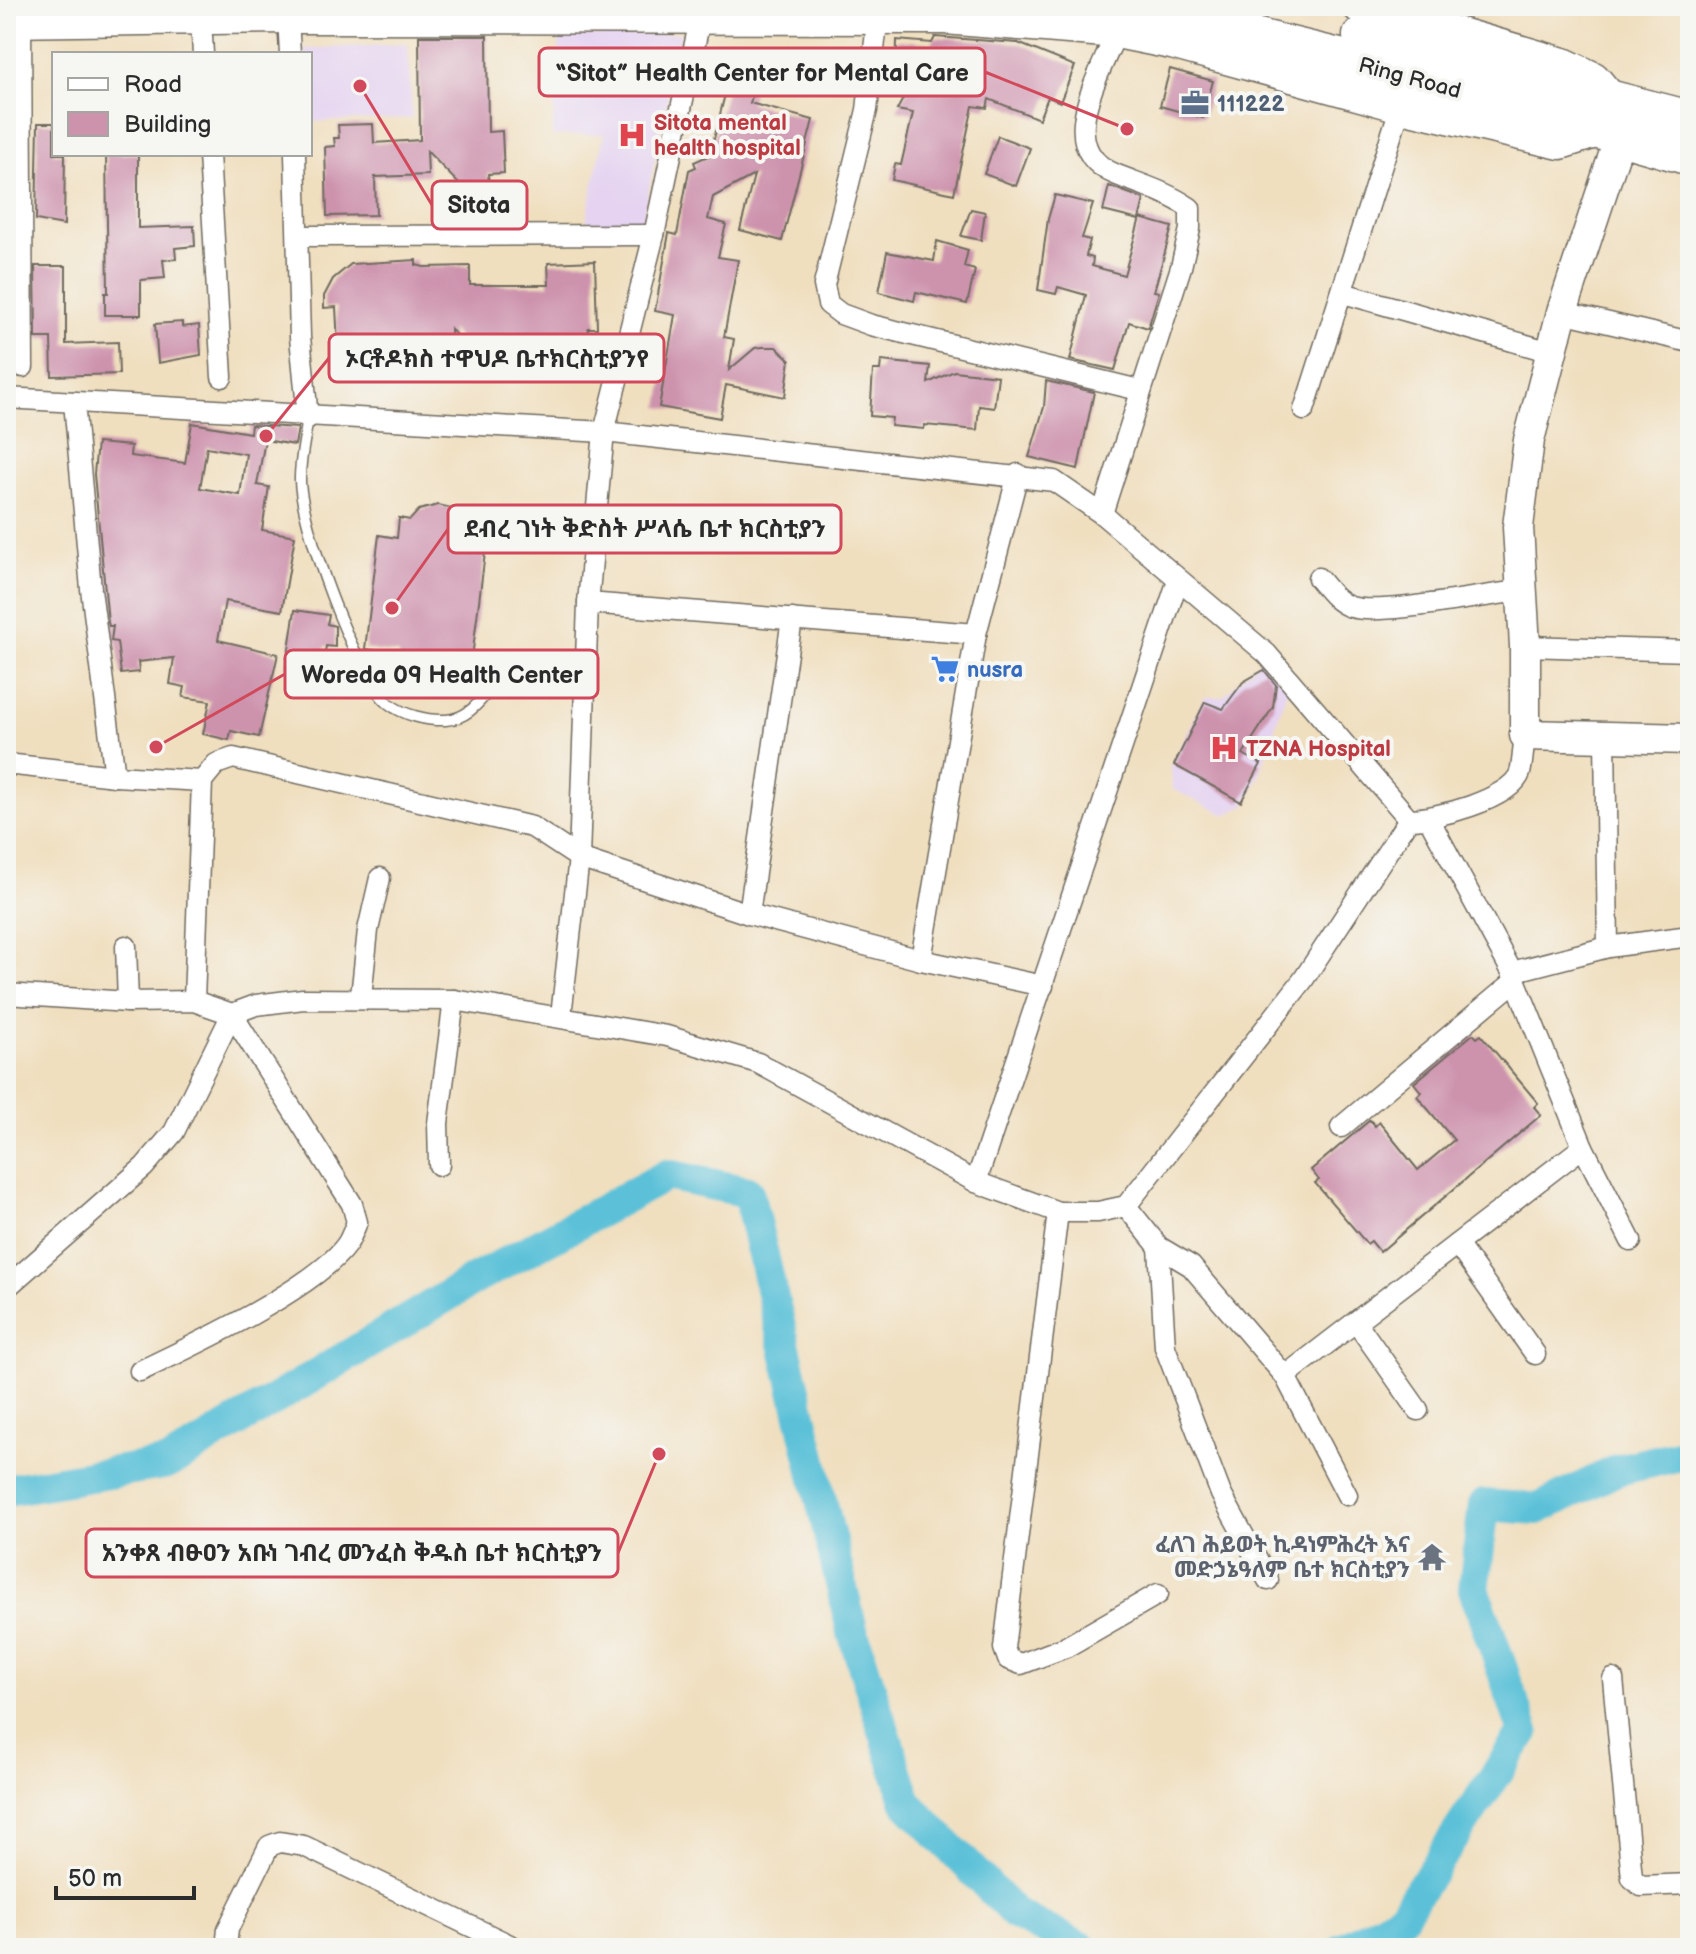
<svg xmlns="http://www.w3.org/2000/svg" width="1696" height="1954" viewBox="0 0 1696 1954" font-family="'Balsamiq Sans','Noto Sans Ethiopic',sans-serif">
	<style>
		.built { fill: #e5d3f1 }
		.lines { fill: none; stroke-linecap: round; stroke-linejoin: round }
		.river { stroke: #5bc1d8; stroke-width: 32 }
		.building { fill: #cd93ad; fill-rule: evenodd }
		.lane-casing { stroke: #706a5f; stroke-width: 13 }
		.street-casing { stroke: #706a5f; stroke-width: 23 }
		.secondary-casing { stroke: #706a5f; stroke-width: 33 }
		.primary-casing { stroke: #706a5f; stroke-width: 37 }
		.highway-casing { stroke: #706a5f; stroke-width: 41 }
		.lane { stroke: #fff; stroke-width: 10 }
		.street { stroke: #fff; stroke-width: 20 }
		.secondary { stroke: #fff; stroke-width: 30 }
		.primary { stroke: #fff; stroke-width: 34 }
		.highway { stroke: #fff; stroke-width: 38 }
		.labels { text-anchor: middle; stroke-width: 8; stroke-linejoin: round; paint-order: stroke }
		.street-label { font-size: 22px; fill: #2b2b2b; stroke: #f6f6f2 }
		.service-label { font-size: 22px; font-weight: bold; fill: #4e5e75; stroke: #f6f6f2; text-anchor: start }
		.health-label { font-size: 22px; font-weight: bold; fill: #be3a42; stroke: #f6f6f2; text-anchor: start }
		.shop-label { font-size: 22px; font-weight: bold; fill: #366cbe; stroke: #f6f6f2; text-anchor: start }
		.worship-label { font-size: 22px; font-weight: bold; fill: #5b616d; stroke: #f6f6f2; text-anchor: end }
		.leader { fill: none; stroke: #d1495b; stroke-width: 3 }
		.callout-dot { fill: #d1495b; stroke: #f6f6f2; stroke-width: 3 }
		.callout { fill: #f6f6f2; stroke: #d1495b; stroke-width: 3 }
		.callout-label { font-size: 24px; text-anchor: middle; font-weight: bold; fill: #2b2b2b }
	</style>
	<rect width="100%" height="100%" fill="#f6f6f2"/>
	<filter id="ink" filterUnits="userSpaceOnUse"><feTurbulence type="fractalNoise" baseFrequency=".0125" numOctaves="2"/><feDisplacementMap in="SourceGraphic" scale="16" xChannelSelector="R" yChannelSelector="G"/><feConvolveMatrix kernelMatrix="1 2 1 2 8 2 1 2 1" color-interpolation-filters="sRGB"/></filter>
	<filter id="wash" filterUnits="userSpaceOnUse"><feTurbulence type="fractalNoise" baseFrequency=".006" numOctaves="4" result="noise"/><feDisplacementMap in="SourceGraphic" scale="32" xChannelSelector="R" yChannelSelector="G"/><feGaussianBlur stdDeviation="1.8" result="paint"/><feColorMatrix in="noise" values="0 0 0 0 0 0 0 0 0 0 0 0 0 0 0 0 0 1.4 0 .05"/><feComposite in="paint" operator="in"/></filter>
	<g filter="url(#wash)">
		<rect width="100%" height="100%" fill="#f0dfbf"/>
		<g class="built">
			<path d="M681,33L639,236H583L604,134L552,136L560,37Z"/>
			<path d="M408,44L412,118L310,122V54H302V49Z"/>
			<path d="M1264,656L1289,684L1259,777L1244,806L1226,815L1172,789L1171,767L1205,697H1222Z"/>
		</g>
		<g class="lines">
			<g class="river">
				<path d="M6,1490L169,1463L477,1278L667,1175L748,1192L852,1630L907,1803L1016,1915L1082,1948"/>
				<path d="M1344,1948L1402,1916L1524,1732L1474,1589L1484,1505L1538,1509L1617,1470L1690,1453"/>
			</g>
		</g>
		<g id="blocks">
			<g class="building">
				<path d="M419,36H487L488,132L502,131L504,173L488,174L489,183L459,184L427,151L428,175L375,177L376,215L327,216L325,147L335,146L334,138H339L338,125L373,124L374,143L420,140Z"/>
				<path d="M935,37L1018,43L1075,66L1060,102L1048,97L1039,119L989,99L987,108L973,106L954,194L892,180L895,164L901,165L913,113L897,110L915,76L896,75L897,40L932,43Z"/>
				<path d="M1170,69L1213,81L1203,118L1160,106Z"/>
				<path d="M727,86L753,93L750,103L813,120L782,241L740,230L754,175L713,197L708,219L726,224L718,257L738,260L724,337L734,339L729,370L755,348L763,347H776L790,360L785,397L726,385L720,418L659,407L675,315L655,311L669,233L677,235L689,170L696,167L694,162L710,155Z"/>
				<path d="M38,123H54V154H65L64,225L36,220Z"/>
				<path d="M998,136L1030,148L1016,186L984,174Z"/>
				<path d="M106,154H138V228L194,226L195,246L175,248L176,259L163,260L165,278L141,280V315H105V293H108Z"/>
				<path d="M1109,186L1144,199L1139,220L1103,211Z"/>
				<path d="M1055,195L1093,204L1082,238L1090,240L1086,256L1093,258L1092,266L1124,275L1140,218L1172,227L1154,291L1159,292L1148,328L1129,322L1115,370L1070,360L1086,295L1058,287L1056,294L1038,290L1048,219Z"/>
				<path d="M971,209L985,212L981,240L961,236Z"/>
				<path d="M937,241L968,250L964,267L975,270L967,304L916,292L914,301L879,292L887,252L934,261Z"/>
				<path d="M416,260V265L424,267L470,266V285H549L548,263L595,261L597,328H588V344L566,345L576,373H559L548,380L540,372V344L501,349L487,365L484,362L479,364L451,329L452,361L379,363L378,352L343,354L338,345L336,307L324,308V296L333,279L351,264Z"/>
				<path d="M35,266H66V344L118,342L119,374L52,376L51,338H36Z"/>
				<path d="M182,322V327L199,325L201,355L158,363L155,324Z"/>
				<path d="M881,361L930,366L928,383L954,371L998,376L994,408L979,406L977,430L925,425L924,429L891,426L892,418L870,416L873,370H880Z"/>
				<path d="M1046,381L1094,392L1078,469L1029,457L1044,407Z"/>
				<path d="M192,423L250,433L251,425L298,428L295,445L265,440L257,485L269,487L262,530L295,536L282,611L225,601L218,640L278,654L259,737L231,731L229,740L203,734L210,701L183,697L185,687L170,684L174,658L138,662L139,672L121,674L117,642L111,641L113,626H109L108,622L94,474L97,443L131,446L130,456L185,463ZM207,447L246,454L240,495L200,488Z"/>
				<path d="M438,505L451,508L464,530L479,532L476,552L485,553L471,666L440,661L438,676L397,670L399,654L365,649L379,535L397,538L399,518L410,520L419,510Z"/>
				<path d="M295,610L329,615L327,624L335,626V647L326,646L321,674L286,668Z"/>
				<path d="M1264,670L1276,685L1273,707L1243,754L1261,764L1241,802L1174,765L1205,702L1223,709L1243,682Z"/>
				<path d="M1473,1034L1477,1038L1481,1035L1538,1103L1534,1107L1541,1115L1380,1252L1371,1241L1367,1244L1315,1183L1319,1180L1311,1170L1370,1120L1375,1126L1379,1122L1418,1170L1454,1140L1417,1096L1421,1092L1414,1083Z"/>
			</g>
		</g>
	</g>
	<g filter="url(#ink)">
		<use href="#blocks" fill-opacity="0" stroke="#706a5f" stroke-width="2"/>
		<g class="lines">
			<defs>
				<g id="lane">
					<path d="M6,206H23"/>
					<path d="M308,418C305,438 300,459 300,478C299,520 356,677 388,703C403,715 427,721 446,720C481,718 488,677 518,669C538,665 565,672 585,673"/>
				</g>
				<g id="street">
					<path d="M878,15L867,110L824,285L828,304L841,314L871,325L1139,390"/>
					<path d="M288,16L290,54"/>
					<path d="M201,19L203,54"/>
					<path d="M21,20L23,367"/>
					<path d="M209,154L222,377"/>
					<path d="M295,154L300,337L308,418"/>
					<path d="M300,236L654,235"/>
					<path d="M1343,293L1551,352"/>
					<path d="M1562,312L1690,342"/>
					<path d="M6,398L604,432L1054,481L1102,514L1267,654L1409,819"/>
					<path d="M74,402L91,589L115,776"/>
					<path d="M1304,410L1401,105"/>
					<path d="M1102,514L1181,267L1190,229V208C1167,192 1142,185 1117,175C1052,149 1099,77 1117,31"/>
					<path d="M1318,578C1327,589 1337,603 1351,607C1381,616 1483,595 1520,591"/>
					<path d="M588,603L976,634"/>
					<path d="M1525,646L1690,651"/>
					<path d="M1605,739L1608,947"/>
					<path d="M6,764L115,776L202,781"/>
					<path d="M1429,819L1512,972L1583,1147L1631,1241"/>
					<path d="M749,914L792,619"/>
					<path d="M126,946L128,1002"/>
					<path d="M921,960L976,634L1018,474"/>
					<path d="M1512,972L1608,947L1690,936"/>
					<path d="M6,994L128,1002L194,1001L232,1014L352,1204L357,1222C354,1229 351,1238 347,1244C316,1288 191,1347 140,1371"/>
					<path d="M361,997L368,930L380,878"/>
					<path d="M194,1001L202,781L216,764L233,758L532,827L579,858L749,914L921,960L1043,986"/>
					<path d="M561,1016L579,858L588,603L604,432L654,235L701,15"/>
					<path d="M1341,1127L1515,981"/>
					<path d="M439,1165L438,1123L454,1000"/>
					<path d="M976,1182L1178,580"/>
					<path d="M1126,1206L1159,1247L1191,1266L1285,1376L1347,1495"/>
					<path d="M1058,1212L1004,1648L1008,1659L1021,1664L1066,1647L1158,1594"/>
					<path d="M1457,1244L1535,1354"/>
					<path d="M1159,1247L1165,1347L1221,1494L1268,1580"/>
					<path d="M6,1288L144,1167L174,1132L232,1014L256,1005L303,999L454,1000L667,1036L758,1063L976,1182L1058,1212H1098L1126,1206L1303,980L1409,819C1435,819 1510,800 1520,773C1523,762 1523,747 1525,735"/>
					<path d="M1356,1322L1418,1410"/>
					<path d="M1285,1376L1583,1147"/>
					<path d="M1613,1679L1632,1878L1641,1886L1690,1884"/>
					<path d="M226,1948L228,1929L269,1846L280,1842L304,1846L516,1948"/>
				</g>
				<path id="secondary" d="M1620,137L1562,312L1529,440L1518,527L1525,646V735L1690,739"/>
				<g id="primary">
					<path d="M1360,6L1563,65L1593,79L1609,98"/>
					<path d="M6,20L288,16L945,17L1117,31L1172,42L1401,105L1560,142L1598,130"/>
				</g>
				<g id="highway">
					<path d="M1128,6L1396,72L1690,156"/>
					<path d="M1362,36L1690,120"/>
				</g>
			</defs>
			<use href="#lane" class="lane-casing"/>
			<use href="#street" class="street-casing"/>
			<use href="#secondary" class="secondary-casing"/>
			<use href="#primary" class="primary-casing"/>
			<use href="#highway" class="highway-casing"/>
			<use href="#lane" class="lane"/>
			<use href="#street" class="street"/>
			<use href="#secondary" class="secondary"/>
			<use href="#primary" class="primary"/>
			<use href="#highway" class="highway"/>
		</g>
	</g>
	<defs>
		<symbol id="office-bare" viewBox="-9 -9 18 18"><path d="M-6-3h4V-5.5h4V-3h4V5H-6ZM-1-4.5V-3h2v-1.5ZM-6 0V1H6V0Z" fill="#5c6f8a" stroke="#f6f6f2" stroke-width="2.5" paint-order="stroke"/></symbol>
		<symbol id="hospital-bare" viewBox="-9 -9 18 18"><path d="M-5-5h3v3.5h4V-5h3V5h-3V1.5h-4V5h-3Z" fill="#e0444e" stroke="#f6f6f2" stroke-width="2.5" paint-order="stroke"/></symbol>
		<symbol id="supermarket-bare" viewBox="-9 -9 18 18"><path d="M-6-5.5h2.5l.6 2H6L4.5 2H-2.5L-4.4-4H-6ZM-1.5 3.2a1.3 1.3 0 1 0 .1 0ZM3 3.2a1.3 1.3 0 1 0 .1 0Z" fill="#3f7fe0" stroke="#f6f6f2" stroke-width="2.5" paint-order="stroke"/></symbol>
		<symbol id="temple-bare" viewBox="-9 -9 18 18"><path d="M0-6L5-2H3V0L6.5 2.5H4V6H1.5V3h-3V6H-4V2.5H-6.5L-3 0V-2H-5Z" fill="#6b7280" stroke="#f6f6f2" stroke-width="2.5" paint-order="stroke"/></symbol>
	</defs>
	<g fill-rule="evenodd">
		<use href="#office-bare" x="1175" y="83" width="40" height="40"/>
		<use href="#hospital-bare" x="612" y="115" width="40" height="40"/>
		<use href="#supermarket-bare" x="925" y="649" width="40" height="40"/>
		<use href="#hospital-bare" x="1204" y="728" width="40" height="40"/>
		<use href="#temple-bare" x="1412" y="1537" width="40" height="40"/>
	</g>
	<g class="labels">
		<g class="street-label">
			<text transform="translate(1410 77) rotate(15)" y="8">Ring Road</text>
		</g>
		<g class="service-label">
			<text x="1217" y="111">111222</text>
		</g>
		<g class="health-label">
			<text x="654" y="130">Sitota mental<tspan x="654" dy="25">health hospital</tspan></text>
			<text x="1246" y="756">TZNA Hospital</text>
		</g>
		<g class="shop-label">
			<text x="967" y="677">nusra</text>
		</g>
		<g class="worship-label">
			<text x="1410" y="1552">ፈለገ ሕይወት ኪዳነምሕረት እና<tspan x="1410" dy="25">መድኃኔዓለም ቤተ ክርስቲያን</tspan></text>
		</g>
	</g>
	<path class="leader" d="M1127 129L985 72M360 86L432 205M266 436L329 358M392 608L448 529M156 747L285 674M659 1454L618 1553"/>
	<g class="callout-dot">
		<circle cx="1127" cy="129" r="8"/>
		<circle cx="360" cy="86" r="8"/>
		<circle cx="266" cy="436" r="8"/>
		<circle cx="392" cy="608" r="8"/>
		<circle cx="156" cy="747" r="8"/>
		<circle cx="659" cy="1454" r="8"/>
	</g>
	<g class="callout">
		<rect x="539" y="48" width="446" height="48" rx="8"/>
		<rect x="432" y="181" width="95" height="48" rx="8"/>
		<rect x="329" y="334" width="335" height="48" rx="8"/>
		<rect x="448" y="505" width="393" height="48" rx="8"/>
		<rect x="285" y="650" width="313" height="48" rx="8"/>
		<rect x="86" y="1529" width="532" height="48" rx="8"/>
	</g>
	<g class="callout-label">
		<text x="762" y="81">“Sitot” Health Center for Mental Care</text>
		<text x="479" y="213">Sitota</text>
		<text x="497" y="367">ኦርቶዶክስ ተዋህዶ ቤተክርስቲያንየ</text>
		<text x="645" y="537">ደብረ ገነት ቅድስት ሥላሴ ቤተ ክርስቲያን</text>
		<text x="442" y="683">Woreda 09 Health Center</text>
		<text x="352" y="1561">አንቀጸ ብፁዐን አቡነ ገብረ መንፈስ ቅዱስ ቤተ ክርስቲያን</text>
	</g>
	<rect width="1696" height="1954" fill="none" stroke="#f6f6f2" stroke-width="32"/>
	<rect x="52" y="52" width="260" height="104" fill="#f6f6f2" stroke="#a5a5a2" stroke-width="2"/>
	<rect x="68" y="78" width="40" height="12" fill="#ffffff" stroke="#a5a5a2" stroke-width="2"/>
	<text x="124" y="92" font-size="24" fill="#2b2b2b">Road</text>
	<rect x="68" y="112" width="40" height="24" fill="#cd93ad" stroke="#a5a5a2" stroke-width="2"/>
	<text x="124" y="132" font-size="24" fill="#2b2b2b">Building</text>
	<path d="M56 1886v12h138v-12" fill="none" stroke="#2b2b2b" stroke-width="4"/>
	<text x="68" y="1886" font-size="24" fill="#2b2b2b" stroke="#f6f6f2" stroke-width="6" paint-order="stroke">50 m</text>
</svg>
